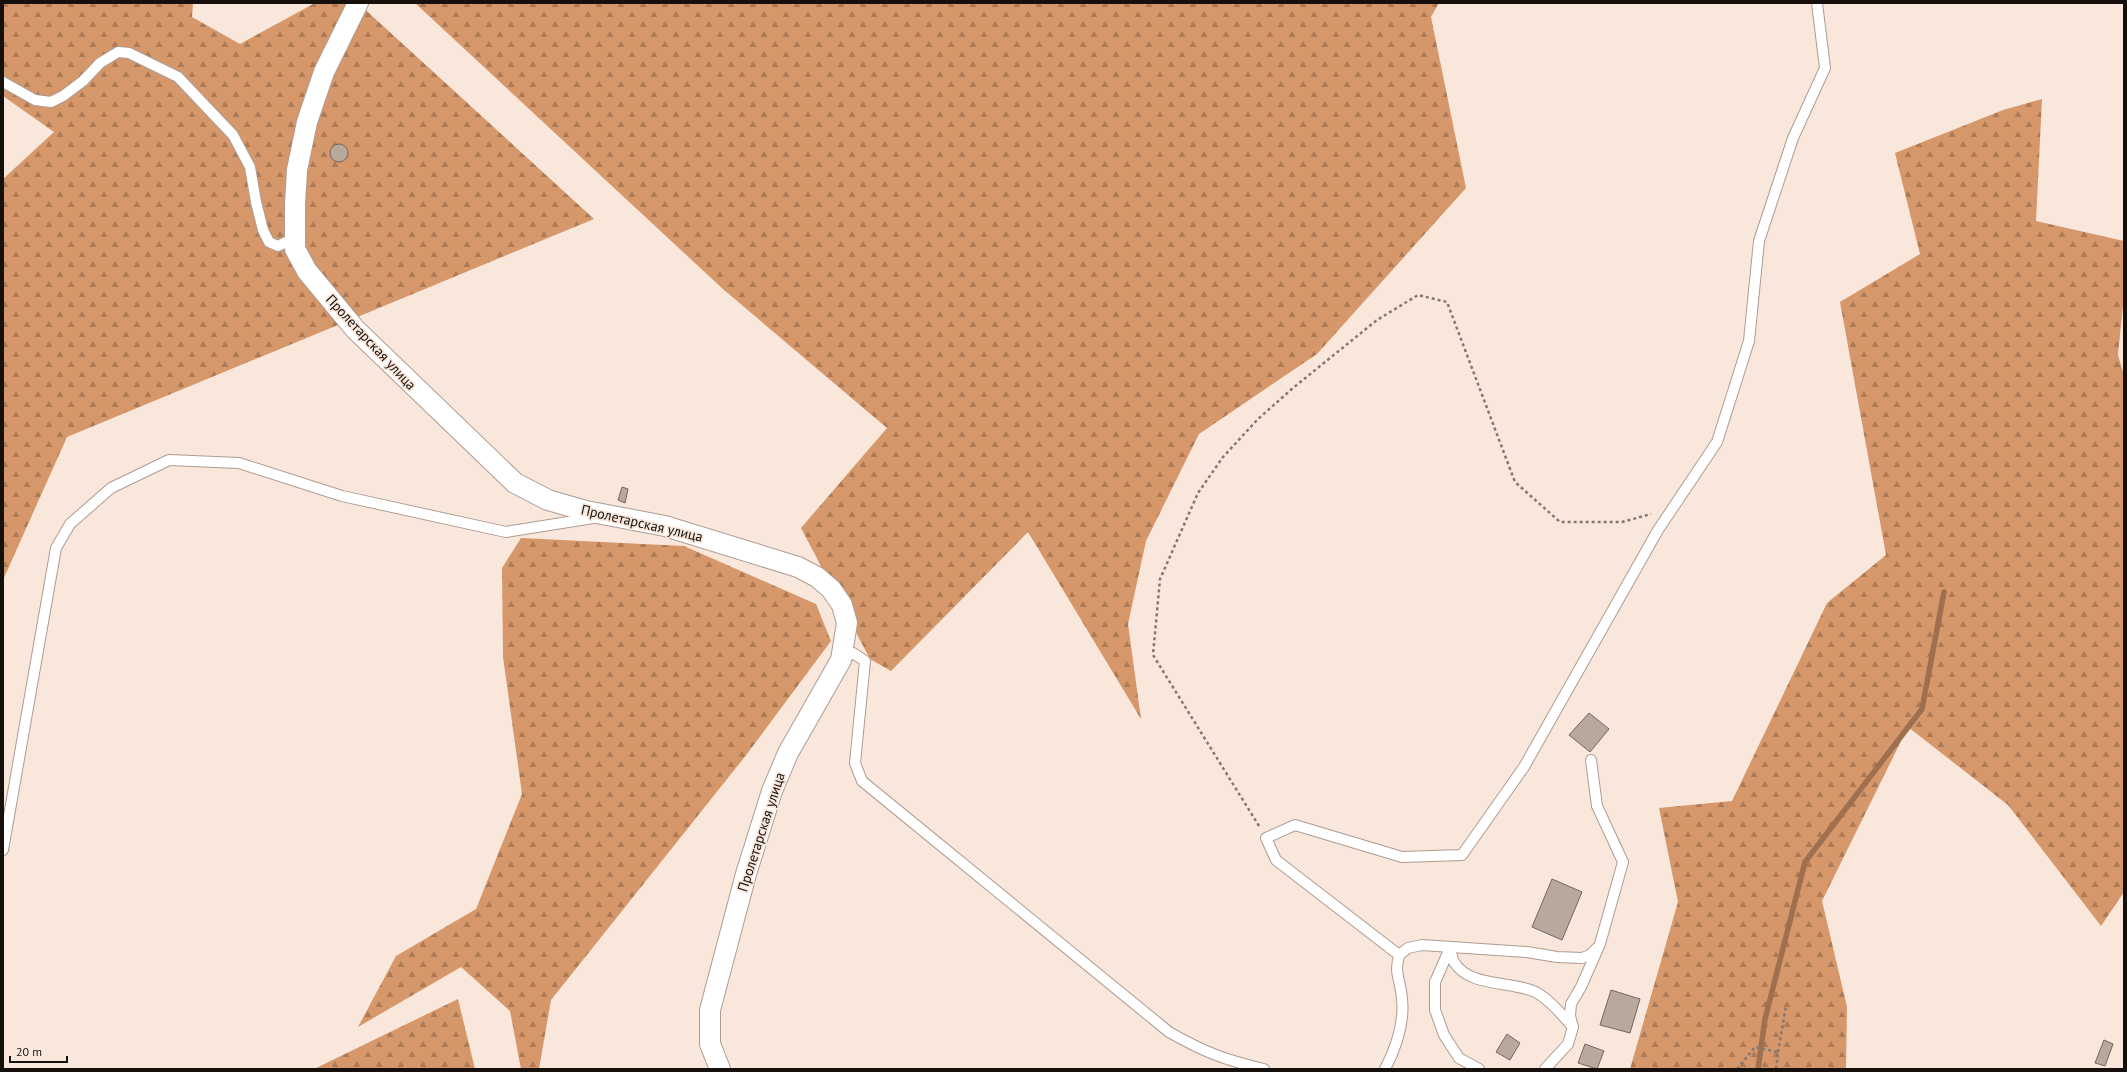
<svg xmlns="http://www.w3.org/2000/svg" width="2127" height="1072" viewBox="0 0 2127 1072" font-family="'PT Sans',sans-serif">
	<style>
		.forest { fill: url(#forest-firs) }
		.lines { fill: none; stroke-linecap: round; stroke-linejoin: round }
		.stream { stroke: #9e7050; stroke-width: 5.5 }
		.building { fill: #b9a89d; stroke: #75655b }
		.service-casing { stroke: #ad9c92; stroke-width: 12 }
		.minor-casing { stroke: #ad9c92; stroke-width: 22 }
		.path { stroke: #837770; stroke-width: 2.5; stroke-dasharray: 3 3; stroke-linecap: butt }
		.service { stroke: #fff; stroke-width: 10 }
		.minor { stroke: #fff; stroke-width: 20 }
		.labels { text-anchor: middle; stroke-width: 3.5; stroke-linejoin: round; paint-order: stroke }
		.street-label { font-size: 14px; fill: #16100c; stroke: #f9e7dc }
	</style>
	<defs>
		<pattern id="forest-firs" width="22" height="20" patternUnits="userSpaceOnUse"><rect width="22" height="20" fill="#d6976b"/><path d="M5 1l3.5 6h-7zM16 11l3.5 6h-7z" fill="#ad7a56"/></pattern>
	</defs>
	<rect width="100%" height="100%" fill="#f9e7dc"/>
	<g class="forest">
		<path d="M3,3H193L192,17L240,44L315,3H358L594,219L67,437L3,580V179L54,132L3,96Z"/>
		<path d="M415,3H1439L1431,17L1466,188L1317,354L1199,434L1146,541L1128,624L1141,719L1028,532L891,671L870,659L801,528L887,428L724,290Z"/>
		<path d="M2042,99L2036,221L2124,241V295L2118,355L2124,375V892L2101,926L2008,805L1908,727L1822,901L1847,1007L1846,1069H1630L1678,902L1659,808L1732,801L1827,603L1886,555L1840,302L1920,254L1895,153L2003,110Z"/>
		<path d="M521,538L684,546L816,604L831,641L747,754L551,1000L539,1069H521L510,1011L461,967L358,1027L396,956L476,909L522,794L503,657L502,568Z"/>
		<path d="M458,999L475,1069H314Z"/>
	</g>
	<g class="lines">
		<path class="stream" d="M1758,1069L1765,1019L1805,862L1922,709L1944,592"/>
	</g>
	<g class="building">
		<circle cx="339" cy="153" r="9"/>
		<path d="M622,487L628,489L625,503L618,500Z"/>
		<path d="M1589,713L1609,729L1590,752L1569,735Z"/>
		<path d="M1552,879L1582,892L1562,940L1532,927Z"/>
		<path d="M1611,990L1640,999L1630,1033L1600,1025Z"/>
		<path d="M1507,1034L1520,1043L1510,1060L1496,1052Z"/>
		<path d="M2104,1040L2113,1044L2105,1066L2095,1063Z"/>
		<path d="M1585,1044L1604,1051L1597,1069L1578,1063Z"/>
	</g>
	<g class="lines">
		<defs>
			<g id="service">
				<path d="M3,82L35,100L51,102L63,96L83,81L100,63L118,52L129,53L178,77L233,135L250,167L256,202L263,230L269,242L278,246L286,242L295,249"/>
				<path d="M841,660L853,653L865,661L855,763L862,781L1169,1032C1204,1052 1225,1060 1264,1069"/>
				<path d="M3,850L56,548L70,524L111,488L169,460L239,463L342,496L506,532L593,518"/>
				<path d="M1450,948C1451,952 1452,958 1454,962C1470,989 1517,980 1539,994C1552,1002 1562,1015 1572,1026"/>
				<path d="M1450,948L1435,982V1010L1444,1035L1459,1058L1479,1069"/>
				<path d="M1399,955L1408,948L1422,945L1527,952L1557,957L1582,958L1590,955L1597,948"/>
				<path d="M1385,1069C1397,1046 1406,1017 1401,991C1398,973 1395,974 1399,955L1276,860L1266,838L1295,825L1402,857L1462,855L1524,767L1658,530L1717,442L1749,341L1759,241L1793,138L1825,68L1817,3"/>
				<path d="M1545,1069L1568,1044L1573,1027L1570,1016L1571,1004L1581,987L1600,944L1623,862L1597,806L1591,760"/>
			</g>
			<path id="minor" d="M358,3L324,72L307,122L297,170L295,204V249L307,271L355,329L515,483L548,500L586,511L665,526L798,567L817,577L831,589L842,605L847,623L841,660L788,753L772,791L746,874L710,1010V1044L720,1069"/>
		</defs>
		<use href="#service" class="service-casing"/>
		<use href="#minor" class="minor-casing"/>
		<g class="path">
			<path d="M1259,826L1153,655L1160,579L1198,493L1223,457L1258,419L1293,388L1377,320L1418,295L1447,302L1515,482L1560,522H1622L1651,514"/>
			<path d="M1778,1052L1786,1006"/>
			<path d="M1737,1069L1755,1047L1778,1052L1776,1069"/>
		</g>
		<use href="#service" class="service"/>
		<use href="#minor" class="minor"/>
	</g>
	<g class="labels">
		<g class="street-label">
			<text transform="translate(371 342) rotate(47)" y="5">Пролетарская улица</text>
			<text transform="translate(642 523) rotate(13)" y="5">Пролетарская улица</text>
			<text transform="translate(761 832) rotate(-72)" y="5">Пролетарская улица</text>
		</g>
	</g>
	<rect width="2127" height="1072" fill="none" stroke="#16100c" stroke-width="8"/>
	<path d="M10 1056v6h57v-6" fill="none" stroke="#16100c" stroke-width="2"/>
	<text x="16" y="1056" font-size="12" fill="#16100c" stroke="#f9e7dc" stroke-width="3" paint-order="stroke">20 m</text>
</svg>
